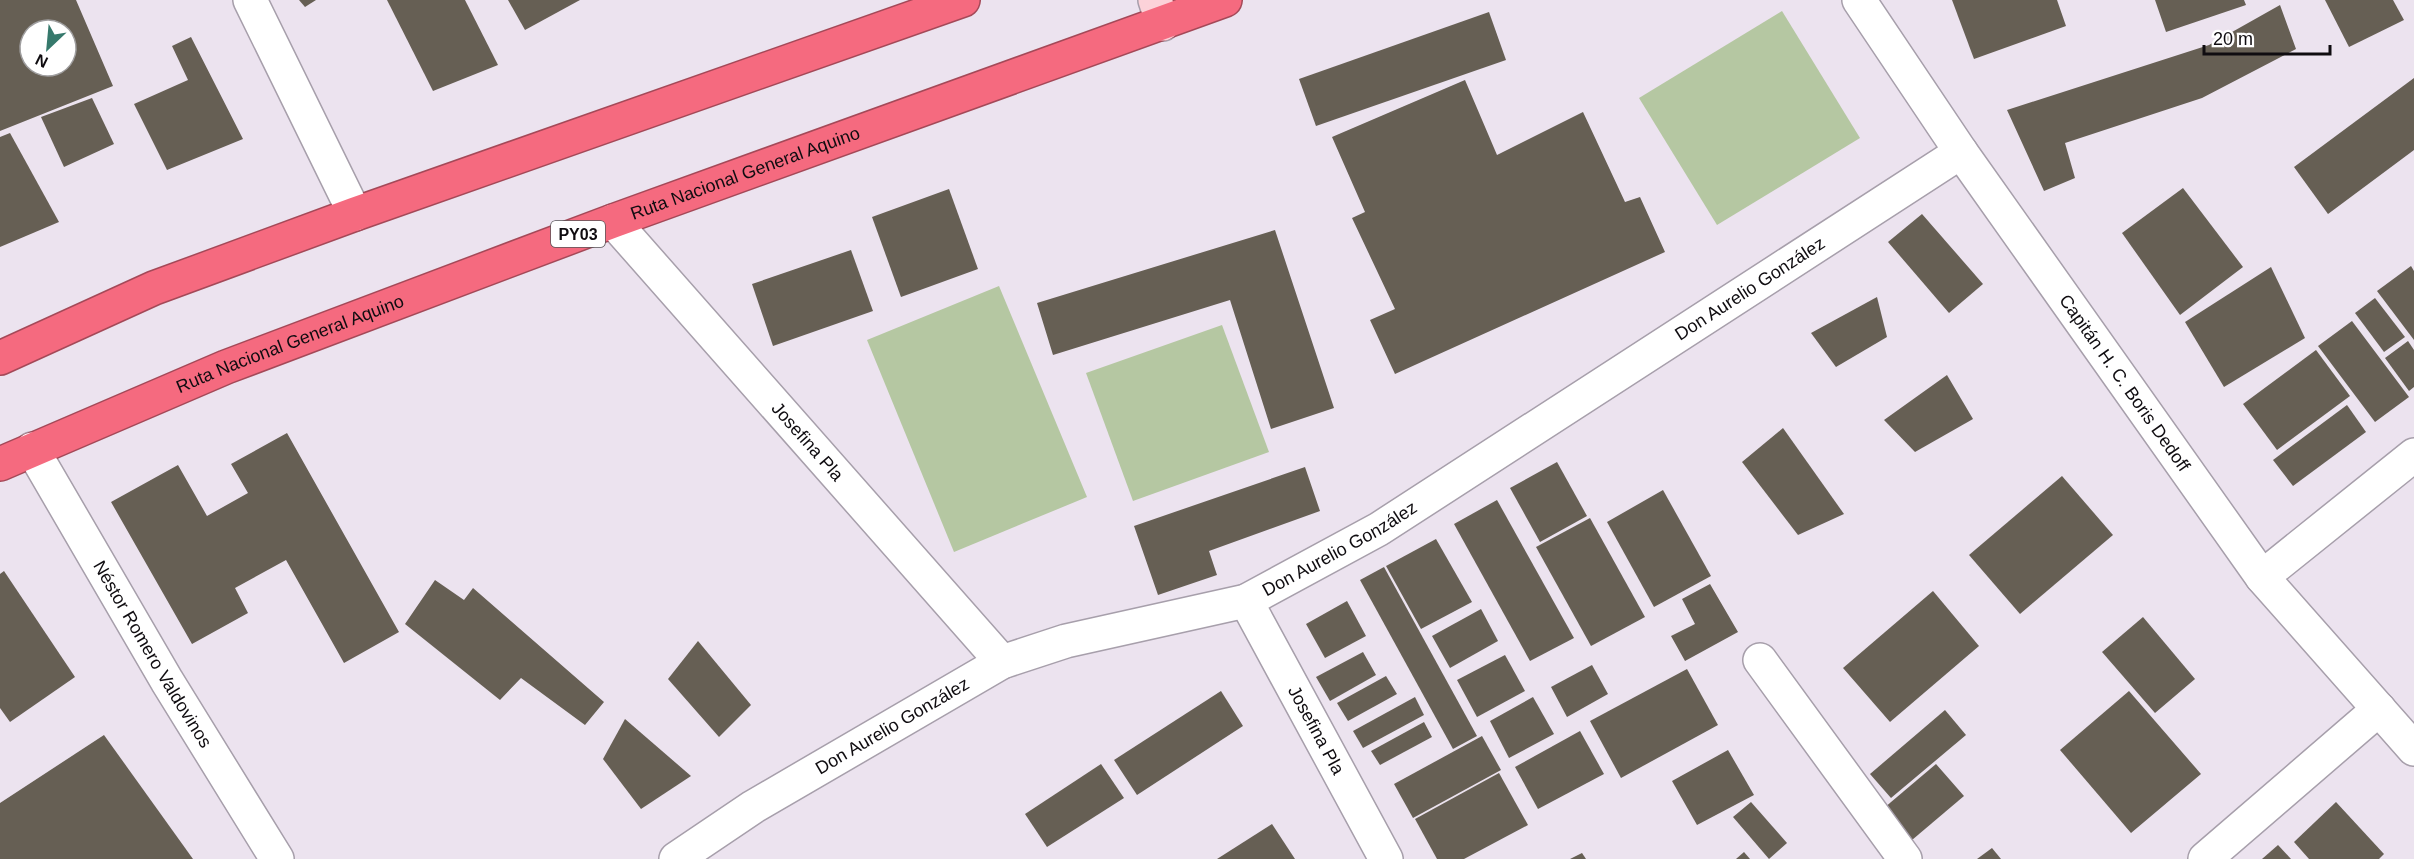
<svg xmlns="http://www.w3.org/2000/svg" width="2414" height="859" viewBox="0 0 2414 859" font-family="Arial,sans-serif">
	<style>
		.green { fill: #b5c7a2 }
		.building { fill: #665f54; fill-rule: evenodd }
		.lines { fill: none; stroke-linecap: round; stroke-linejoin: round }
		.street-casing { stroke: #a79fab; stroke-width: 36 }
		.secondary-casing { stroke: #a79fab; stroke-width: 36 }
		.highway-casing { stroke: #a44958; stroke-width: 36 }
		.street { stroke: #fff; stroke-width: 33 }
		.secondary { stroke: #fcd2d9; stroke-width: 33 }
		.highway { stroke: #f56a7f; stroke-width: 33 }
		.labels { text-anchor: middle; stroke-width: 4.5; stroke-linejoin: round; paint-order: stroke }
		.shield { fill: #fff; stroke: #575558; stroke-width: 1.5 }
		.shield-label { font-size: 16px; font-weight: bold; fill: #0f0c10 }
		.street-label { font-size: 18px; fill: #0f0c10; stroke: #fff }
	</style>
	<rect width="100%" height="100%" fill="#ece3ef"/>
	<g class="green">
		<path d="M1782,11L1860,138L1717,225L1639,98Z"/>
		<path d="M999,286L1087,497L954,552L867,340Z"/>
		<path d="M1222,325L1269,452L1133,501L1086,373Z"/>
	</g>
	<g class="building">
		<path d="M0,0H76L113,86L0,131ZM30,30H66V66H30Z"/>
		<path d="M299,0H316L305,7Z"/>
		<path d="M387,0H465L498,65L433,91Z"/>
		<path d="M508,0H580L525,30Z"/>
		<path d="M1952,0H2057L2066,26L1974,59Z"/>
		<path d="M2155,0H2244L2246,5L2166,32Z"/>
		<path d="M2325,0H2393L2404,20L2349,47Z"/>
		<path d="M2280,5L2296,49L2202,98L2065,143L2075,178L2044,191L2007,110L2209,45Z"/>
		<path d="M1489,12L1506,60L1316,126L1299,79Z"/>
		<path d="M191,37L243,139L167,170L134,104L188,80L172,46Z"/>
		<path d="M2414,78V150L2328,214L2294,167Z"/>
		<path d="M1465,80L1497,155L1583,112L1625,202L1640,197L1665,252L1395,374L1370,320L1395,309L1352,218L1365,212L1332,137Z"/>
		<path d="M92,98L114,144L64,167L41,117Z"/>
		<path d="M10,133L59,222L0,247V137Z"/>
		<path d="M2183,188L2243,267L2180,315L2122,233Z"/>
		<path d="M949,189L978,269L901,297L872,217Z"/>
		<path d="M1922,214L1983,284L1949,313L1888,242Z"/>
		<path d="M1275,230L1334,408L1271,429L1230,300L1053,355L1037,303Z"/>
		<path d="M851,250L873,311L773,346L752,284Z"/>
		<path d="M2411,266L2414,271V340L2377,291Z"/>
		<path d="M2271,267L2305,338L2224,387L2185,322Z"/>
		<path d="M1877,297L1887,337L1836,367L1811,333Z"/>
		<path d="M2375,298L2405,337L2384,352L2355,313Z"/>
		<path d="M2352,321L2409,397L2375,422L2318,346Z"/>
		<path d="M2408,341L2414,350V387L2409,391L2385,358Z"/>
		<path d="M2316,350L2350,396L2277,450L2243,404Z"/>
		<path d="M1947,375L1973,419L1915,452L1884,420Z"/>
		<path d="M2347,405L2366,432L2293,486L2273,460Z"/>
		<path d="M1783,428L1844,514L1798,535L1742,462Z"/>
		<path d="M287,433L399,632L344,663L286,560L235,588L248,613L192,644L111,502L178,465L207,516L248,493L231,464Z"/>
		<path d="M1557,462L1587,516L1540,542L1510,488Z"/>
		<path d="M1305,467L1320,511L1209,551L1217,575L1158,595L1134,526Z"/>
		<path d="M2062,476L2113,535L2020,614L1969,555Z"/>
		<path d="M1663,490L1711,576L1654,607L1607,522Z"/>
		<path d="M1497,500L1574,638L1530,661L1454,524Z"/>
		<path d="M1590,518L1645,617L1591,646L1536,547Z"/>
		<path d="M1436,539L1472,602L1421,629L1386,566Z"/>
		<path d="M1384,567L1477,736L1453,749L1360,580Z"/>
		<path d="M4,571L75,677L10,722L0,708V574Z"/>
		<path d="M435,580L464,600L473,588L604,702L585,725L521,678L500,700L405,624Z"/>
		<path d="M1710,584L1738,632L1685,661L1671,636L1695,624L1682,599Z"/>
		<path d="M1933,591L1979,646L1890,722L1843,668Z"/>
		<path d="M1347,601L1366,636L1325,658L1306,624Z"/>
		<path d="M1481,609L1498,641L1450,668L1432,636Z"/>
		<path d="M2143,617L2195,679L2155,713L2102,652Z"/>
		<path d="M698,641L751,705L719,737L668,679Z"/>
		<path d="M1363,652L1376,675L1330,701L1316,677Z"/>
		<path d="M1505,655L1525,691L1477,717L1457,680Z"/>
		<path d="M1592,665L1608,694L1567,717L1551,687Z"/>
		<path d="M1687,669L1718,725L1621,778L1590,721Z"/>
		<path d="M1386,676L1397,694L1348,721L1337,703Z"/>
		<path d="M1221,691L1243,726L1137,795L1114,760Z"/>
		<path d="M2129,691L2201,774L2131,833L2060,750Z"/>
		<path d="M1415,697L1424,715L1363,748L1353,731Z"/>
		<path d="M1533,697L1554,734L1509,758L1490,721Z"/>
		<path d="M1945,710L1966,735L1891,798L1870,774Z"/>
		<path d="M625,719L691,776L641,809L603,759Z"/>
		<path d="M1424,722L1432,737L1380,765L1371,751Z"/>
		<path d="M1580,731L1604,774L1538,809L1515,767Z"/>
		<path d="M104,735L193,859H0V803Z"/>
		<path d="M1482,736L1501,770L1413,818L1394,784Z"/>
		<path d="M1728,750L1754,795L1697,825L1672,781Z"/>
		<path d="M1101,764L1124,798L1047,847L1025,814Z"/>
		<path d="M1936,764L1964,796L1912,840L1884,808Z"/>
		<path d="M1499,773L1528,825L1464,859H1437L1415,819Z"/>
		<path d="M1751,802L1787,843L1769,859L1733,817Z"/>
		<path d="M2336,802L2384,854L2379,859H2309L2294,842Z"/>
		<path d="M1272,824L1295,859H1217Z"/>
		<path d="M2278,845L2291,859H2262Z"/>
		<path d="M1992,848L2001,859H1977Z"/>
		<path d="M1744,852L1750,859H1736Z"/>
		<path d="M1582,853L1586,859H1570Z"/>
	</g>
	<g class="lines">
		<defs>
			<g id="street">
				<path d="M250,0L355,214"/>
				<path id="s1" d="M1859,0L1961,152L2262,577L2414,749"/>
				<path id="s2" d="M613,221L1002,662"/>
				<path id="s3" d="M32,449L167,681L277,859"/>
				<path d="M2262,577L2414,455"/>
				<path id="s4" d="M1246,601L1386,859"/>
				<path d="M1760,660L1905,859"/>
				<path id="s5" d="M676,859L753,807L1002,662L1066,641L1246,601L1379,529L1961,152"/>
				<path d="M2205,859L2379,709"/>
			</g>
			<path id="secondary" d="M1155,0L1163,24"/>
			<g id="highway">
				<path d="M0,358L154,288L355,214L963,0"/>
				<path id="s6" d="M0,464L226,367L613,221L1225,0"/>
			</g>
		</defs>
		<use href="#street" class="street-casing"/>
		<use href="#secondary" class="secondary-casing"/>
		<use href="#highway" class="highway-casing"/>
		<use href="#street" class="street"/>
		<use href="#secondary" class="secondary"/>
		<use href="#highway" class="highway"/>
	</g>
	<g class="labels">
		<rect class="shield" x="551" y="221" width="54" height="26" rx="4.5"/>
		<g class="shield-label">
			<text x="578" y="240">PY03</text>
		</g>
		<g class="street-label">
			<text dy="6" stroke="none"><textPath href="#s6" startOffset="800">Ruta Nacional General Aquino</textPath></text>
			<text dy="6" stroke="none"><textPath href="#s5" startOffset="1226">Don Aurelio González</textPath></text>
			<text dy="6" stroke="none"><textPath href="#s6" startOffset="314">Ruta Nacional General Aquino</textPath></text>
			<text dy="6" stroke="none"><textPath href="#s1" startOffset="466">Capitán H. C. Boris Dedoff</textPath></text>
			<text dy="6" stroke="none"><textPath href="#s2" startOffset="294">Josefina Pla</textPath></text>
			<text dy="6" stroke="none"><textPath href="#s5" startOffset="740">Don Aurelio González</textPath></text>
			<text dy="6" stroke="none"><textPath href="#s3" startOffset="238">Néstor Romero Valdovinos</textPath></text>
			<text dy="6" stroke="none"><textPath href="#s5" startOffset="254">Don Aurelio González</textPath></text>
			<text dy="6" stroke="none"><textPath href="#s4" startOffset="147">Josefina Pla</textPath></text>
		</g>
	</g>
	<g transform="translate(48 48) rotate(206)"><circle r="28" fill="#ffffff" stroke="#9f9e9f" stroke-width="1.5"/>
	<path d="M0-4.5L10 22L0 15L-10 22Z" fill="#36796c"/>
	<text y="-9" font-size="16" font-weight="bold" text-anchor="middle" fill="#0f0c10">N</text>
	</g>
	<path d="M2204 45v9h126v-9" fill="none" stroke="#0f0c10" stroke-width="3"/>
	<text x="2213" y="45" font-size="18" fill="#0f0c10" stroke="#ffffff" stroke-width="4.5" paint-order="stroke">20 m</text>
</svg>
